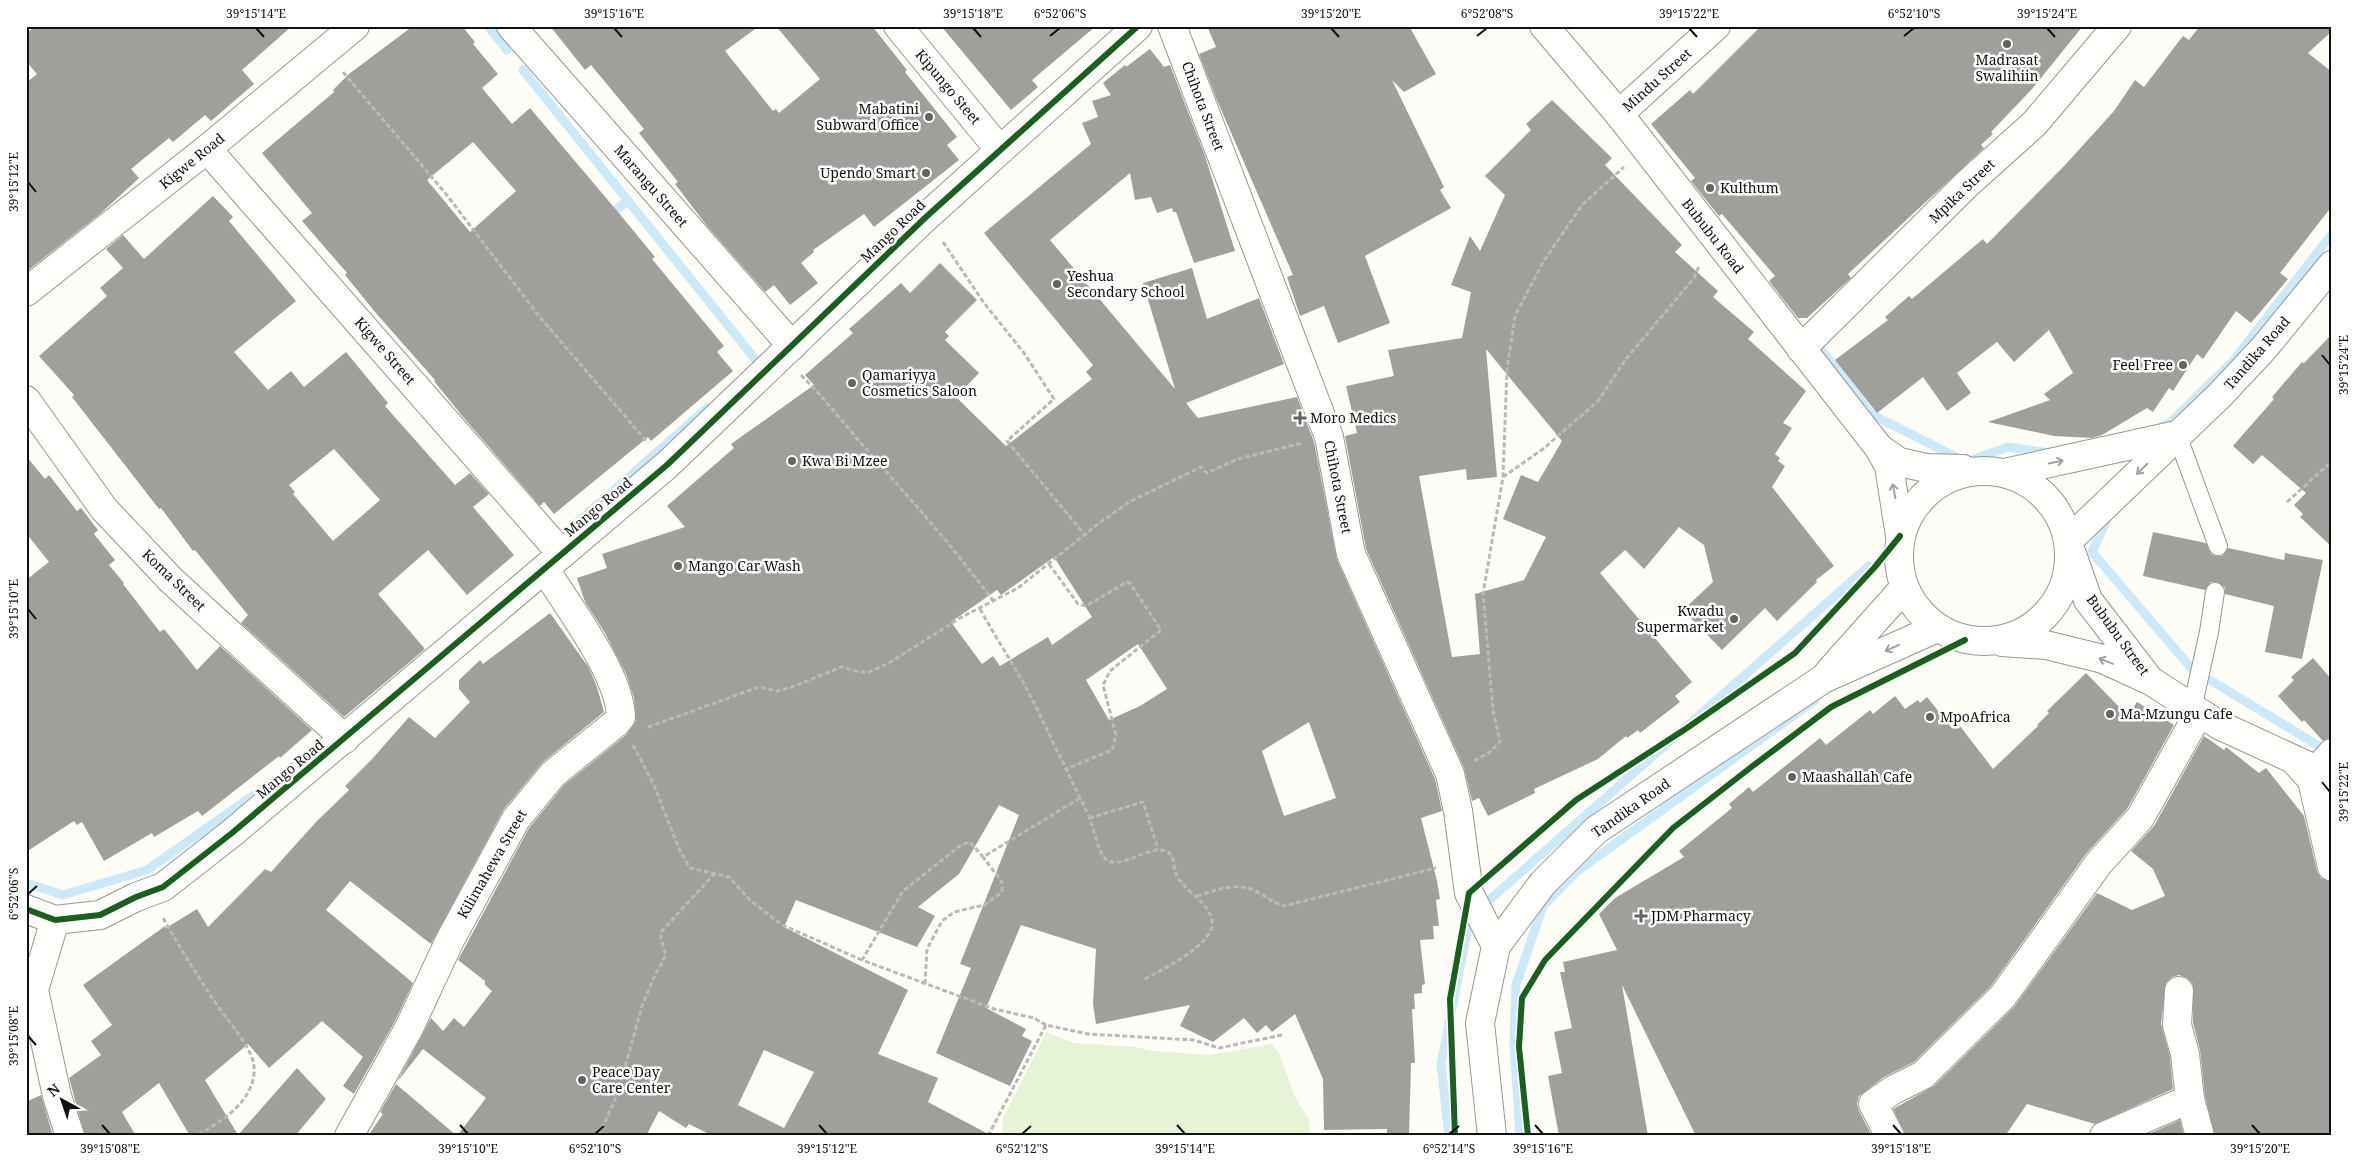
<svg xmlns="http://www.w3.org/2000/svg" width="2358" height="1162" viewBox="0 0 2358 1162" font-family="'Noto Serif',serif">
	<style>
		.green { fill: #e7f3d7 }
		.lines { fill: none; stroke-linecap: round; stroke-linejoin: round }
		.stream { stroke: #cde8f7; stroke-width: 9 }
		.building { fill: #a19f9c; fill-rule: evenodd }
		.service-casing { stroke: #979795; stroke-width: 20 }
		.minor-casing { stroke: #979795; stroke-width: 30 }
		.tertiary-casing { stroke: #979795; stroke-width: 30 }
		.path { stroke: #b9b9b8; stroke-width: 3; stroke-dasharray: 5 2.5; stroke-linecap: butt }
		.service { stroke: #fffffe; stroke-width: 18 }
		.minor { stroke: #fffffe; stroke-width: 28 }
		.tertiary { stroke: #fffffe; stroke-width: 28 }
		.cycleway-casing { stroke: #fff; stroke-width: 9 }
		.cycleway { stroke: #1b5e20; stroke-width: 6 }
		.oneway { stroke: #a0a09f }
		.ticks { fill: none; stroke: #111; stroke-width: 2 }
		.poi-dot { fill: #646362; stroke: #fff; stroke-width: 2 }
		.labels { text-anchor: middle; stroke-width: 5; stroke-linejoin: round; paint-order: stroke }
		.poi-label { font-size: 14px; fill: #111; stroke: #fff; text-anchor: start }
		.street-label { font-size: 14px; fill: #111; stroke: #fff }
		.neatline { fill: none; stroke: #111; stroke-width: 2 }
		.ticks-label { font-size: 12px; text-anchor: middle; fill: #111 }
	</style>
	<rect width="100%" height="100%" fill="#fdfcf7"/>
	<path class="green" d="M1046,1032L1074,1043L1135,1047L1154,1051L1209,1055L1272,1044L1279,1053L1295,1097L1309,1120L1310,1136H1003L1002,1120Z"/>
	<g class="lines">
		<g class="stream">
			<path d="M488,26L507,50"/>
			<path d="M523,70L759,364L754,368"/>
			<path d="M608,217L628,200"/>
			<path d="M1813,339L1871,414L1966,462L2008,447L2049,453"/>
			<path d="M2159,428L2171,422L2233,361L2332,234"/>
			<path d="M2109,515L2092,552L2192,669L2329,752"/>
			<path d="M570,529L708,407"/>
			<path d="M26,883L63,895L147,870L271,783"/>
			<path d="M1449,1136L1441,1064L1470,917L1869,566"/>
			<path d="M1520,1136L1514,1043L1516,985L1543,906L1576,872L1815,700"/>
		</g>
	</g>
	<g class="building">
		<path d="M35,26H292L242,70L254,84L211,121L205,115L173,142L169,138L131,169L139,178L100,214L26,272V83L37,74L26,61V34Z"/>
		<path d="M413,26H462L475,42L473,44L498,74L482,88L512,124L530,108L618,212L655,257L652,259L724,346L717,352L733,371L651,441L648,437L554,514L544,502L540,506L463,417L434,381L435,380L375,312L345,275L347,273L302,221L312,213L262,153L334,92L333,90L349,74ZM473,142L516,191L470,232L427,180Z"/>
		<path d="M550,26H759L725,51L773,111L776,109L779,113L820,79L776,26H872L907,70L905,72L957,137L947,145L959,160L874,227L864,214L813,250L814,252L801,263L818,283L790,305L774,285L765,292L707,226L675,184L678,182L639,133L644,129L591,65L585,70Z"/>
		<path d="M941,26H1096L1032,80L1038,87L1011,110Z"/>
		<path d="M1207,26H1409L1436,74L1404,92L1392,80L1444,187L1440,190L1451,208L1365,256L1390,323L1338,343L1324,306L1300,316L1287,277L1293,275L1216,98L1199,54L1216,47Z"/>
		<path d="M1761,26H2083L2032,89L1991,132L1993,134L1981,145L1984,148L1848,274L1851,278L1807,318H1798L1769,281L1775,276L1722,214L1719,216L1691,181L1695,178L1651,124L1690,90L1693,94Z"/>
		<path d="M2200,26H2332V31L2308,53L2332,72V206L2280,273L2288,279L2251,323L2236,311L2203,359L2197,354L2173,391L2169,388L2153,412L2147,408L2102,435L2092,438L2054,436L1988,422L2050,400L2044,394L2073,373L2049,330L2014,362L1997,342L1957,373L1971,393L1947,411L1923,377L1877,413L1835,360L1888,320L1885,317L1909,296L1912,299L1983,239L1987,244L2066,164L2114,111L2135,80L2144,87L2183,36L2189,40Z"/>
		<path d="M1150,49L1164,67L1170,65L1205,156L1235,251L1194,263L1176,212H1173L1172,208L1157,213L1151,197L1135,200L1130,173L1050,240L1175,389L1143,283L1192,268L1207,319L1259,298L1284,364L1186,403L1198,418L1297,397L1314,442L1337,560L1435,779L1442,811L1421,818L1437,881L1440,899L1436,900L1439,926H1433L1434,939L1420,940L1425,984L1422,985V993L1414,994L1415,1009H1412L1415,1063H1411L1409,1136H1387V1129L1324,1130L1323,1079L1295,1014L1272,1032L1266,1025L1257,1033L1244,1018L1213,1042L1180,1026L1190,1005L1096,1024L1093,1004L1096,949L1021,925L986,1008L1026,1029L1022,1036L1032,1041L1010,1086L936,1053L971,968L960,964L1019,815L999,805L959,874L918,907L935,916L917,947L796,900L784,927L908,990L878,1054L938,1078L928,1102L992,1136H713L689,1124L686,1128L659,1111L646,1136H457L486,1098L423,1049L397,1082L431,1018L443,1031L454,1018L464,1027L492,991L485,985V981L458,960L529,828L564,785L626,735L636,721L634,698L626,674L605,633L585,602L577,578L607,568L602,554L685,527L667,506L734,448L731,444L814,385L805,375L853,333L849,329L901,283L910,293L940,263L977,300L945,332L949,336L945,340L979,373L956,397L1006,446L1092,379L1086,372L1093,365L984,233L1091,144L1082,123L1098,117L1092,101L1111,95L1103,83L1125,65L1126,67ZM1054,557L1092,617L1052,645L1048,637L1000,666L993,656L982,664L951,622L997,590L1001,595ZM1138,644L1167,689L1140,706L1109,720L1086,680ZM1309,722L1336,798L1284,816L1262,751ZM764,1050L814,1072L784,1128L738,1105Z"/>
		<path d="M1552,100L1612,158L1605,165L1682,245L1675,252L1718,291L1713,297L1754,332L1748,339L1806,391L1783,423L1792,428L1775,454L1780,458L1778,461L1785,466L1772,487L1834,566L1816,580L1817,582L1777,621L1765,608L1722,650L1683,610L1713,582L1704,545L1679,527L1644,569L1625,550L1600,573L1692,682L1675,696L1680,702L1640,733L1638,730L1627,738L1626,736L1598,759L1534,789L1535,793L1488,816L1479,798L1472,801L1464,768L1366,549L1345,436L1357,433L1346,386L1394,376L1388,350L1462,338L1471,292L1451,285L1470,236L1480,251L1505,195L1485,176L1531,130L1526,124ZM1486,349L1562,441L1538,482L1521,475L1503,519L1546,537L1524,580L1475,594L1480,654L1452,657L1419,476L1466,469L1467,480L1497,477Z"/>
		<path d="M213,196L233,217L229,221L296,301L234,352L268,390L291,371L304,387L346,352L388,403L385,406L455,485L470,473L489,494L473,507L514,555L467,595L428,550L378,594L425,649L344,717L241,623L248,615L195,550L193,551L161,508L159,509L72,397L74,395L39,356L107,296L100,288L123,268L106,249L123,235L144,259ZM334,449L380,500L333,541L293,494L295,492L289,485Z"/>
		<path d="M2332,334V547L2300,517L2303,514L2294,505L2306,493L2262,455L2253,464L2233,446L2274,399L2272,397L2302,362L2304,363Z"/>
		<path d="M26,456L45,479L49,475L77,511L81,508L98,530L94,534L115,560L109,565L124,583L123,584L160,632L164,629L197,670L220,646L312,730L280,758L279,756L202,816L198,811L154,837L152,833L104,861L82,822L77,825L74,821L26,852V580L49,562L26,533Z"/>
		<path d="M2153,532L2206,543L2211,554L2217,556H2222L2228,548L2284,560L2285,553L2323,560L2302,659L2265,652L2274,606L2225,594V588L2217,582H2211L2205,590L2143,576Z"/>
		<path d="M550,613L589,668L597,687L604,712L543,762L504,809L431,944L350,881L326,910L413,983L395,1021L354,1094L343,1086L363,1057L322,1021L269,1068L248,1044L205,1080L238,1135L297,1068L326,1099L295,1136H190L159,1083L122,1112L136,1136H85L69,1078L101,1055L91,1041L112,1025L83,985L165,926L166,928L197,909L208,927L265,869L271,872L316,822L349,790L345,786L373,758L409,717L435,738L470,702L459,689V680L480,660L483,664Z"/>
		<path d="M2313,658L2332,680V738L2323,741L2304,720L2302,722L2278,696L2294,680L2291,677Z"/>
		<path d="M2086,673L2128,716L2137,702L2174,725L2127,809L2086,854L1991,986L1914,1062L1884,1077L1859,1096L1857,1104L1859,1111L1872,1136H1696L1622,985L1648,1136H1559L1548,1076L1562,1073L1554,1032L1572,1028L1560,972H1565L1563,962L1617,950L1599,914L1615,898L1684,857L1679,851L1732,808L1729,804L1749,787L1753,792L1820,738L1826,745L1870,710L1873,714L1895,696L1905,709L1918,700L1920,703L1927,697L1951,727L1957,722L1993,769L2038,726L2037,725L2049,713L2047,711Z"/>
		<path d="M2204,736L2224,750L2226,747L2259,773L2266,768L2304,816L2317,871L2321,878L2332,882V1136H2215L2205,1096L2200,1050L2193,1023V984L2187,978L2179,975L2172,977L2166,983L2161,1024L2170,1057L2173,1089L2095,1124L2027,1104L2005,1136H1906L1893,1109L1934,1086L2014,1007L2097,893L2132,910L2165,896L2153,869L2131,851L2154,826Z"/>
		<path d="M396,1084L457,1136H368L383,1114L380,1112Z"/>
		<path d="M41,1095L53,1136H26V1102Z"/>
		<path d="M2180,1120L2184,1136H2144Z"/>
	</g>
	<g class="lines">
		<defs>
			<g id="service">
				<path d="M2177,435L2218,546"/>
				<path d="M2192,709L2209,632L2215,592"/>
			</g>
			<g id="minor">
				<path d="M511,26L792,346"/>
				<path d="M898,26L999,149"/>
				<path d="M1172,26L1329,437L1351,554L1450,774L1458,811L1469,893L1496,946"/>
				<path d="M1619,114L1716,26"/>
				<path d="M207,149L562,554"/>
				<path d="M26,292L207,149L355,26"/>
				<path d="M1801,349L1967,184L2034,124L2117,26"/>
				<path d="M26,400L104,509L171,580L345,739"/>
				<path d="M2294,760L2312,780L2332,867"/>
				<path d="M2317,770L2332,753"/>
				<path d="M2179,991L2177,1025L2185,1054L2190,1099L2200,1136"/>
				<path d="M349,1136L409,1028L450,940L516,819L553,774L616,723L621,717C620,674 568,607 545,569"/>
				<path d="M1890,1136L1873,1104L1893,1090L1923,1075L2003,996L2099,863L2140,818L2195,720L2192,709"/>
				<path d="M2104,1136L2190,1099"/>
			</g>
			<g id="tertiary">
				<path d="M1544,26L1619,114L1879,448L1889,466L1900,536"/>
				<path d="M1879,448L1899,462L1927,468L1963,469"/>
				<circle cx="1984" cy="556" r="85"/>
				<path d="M2009,472L2177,435"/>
				<path d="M2069,540L2220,395L2264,348L2332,265"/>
				<path d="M2072,554L2088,600L2148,678"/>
				<path d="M2002,642L2046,645L2103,659L2151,681L2219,725L2332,777"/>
				<path d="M1829,672L1904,588"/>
				<path d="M26,909L55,920L100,915L136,897L163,887L232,833L667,465L926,217L1138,26"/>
				<path d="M55,920L34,990L57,1096L70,1136"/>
				<path d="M1492,1136L1480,1023L1496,946L1543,883L1596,830L1823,679L1937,628"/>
			</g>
		</defs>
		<use href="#service" class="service-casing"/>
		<use href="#minor" class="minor-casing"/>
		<use href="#tertiary" class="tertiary-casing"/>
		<g class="path">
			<path d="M343,72L446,194L539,316L648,443"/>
			<path d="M943,242L984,303L1024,353L1054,399L1007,441L1085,535"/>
			<path d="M801,375C822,396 840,418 859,441C906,494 952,545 994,602"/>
			<path d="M1503,477L1543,449L1598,401L1626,359L1694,278L1699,266"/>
			<path d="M2287,502L2332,461"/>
			<path d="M1049,564L1078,604L1086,606L1127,582L1130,583L1161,630L1110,671L1103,685L1116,735L1112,750L1066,769"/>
			<path d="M980,609C999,643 1021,676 1038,711C1049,734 1060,757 1071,779C1077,793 1085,806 1090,820C1095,832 1097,846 1103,856C1115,875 1148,844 1166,851C1175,854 1173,867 1176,874C1183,891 1214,904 1212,925C1210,947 1161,970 1143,980"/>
			<path d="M648,727L759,687L777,691L789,688L842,667L860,672H869L889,663L960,618L1018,588L1094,527L1129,502L1201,467L1207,473L1238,459L1302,443"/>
			<path d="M633,745L654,785L680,851L690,868L729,877L750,900L782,925L862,960"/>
			<path d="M1474,761L1490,752L1500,742L1493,710L1483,594L1503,477L1507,369L1515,316L1543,262L1582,205L1624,167"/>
			<path d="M1089,818L1143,802L1158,849"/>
			<path d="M1197,896C1216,890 1239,881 1257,892C1267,897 1274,903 1284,906L1436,868"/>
			<path d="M163,918C179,945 195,973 213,999C224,1017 253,1047 254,1067C256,1101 220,1123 195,1136"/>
			<path d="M925,984L927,949L942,921L954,912L984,905L1002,892V882L983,857"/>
			<path d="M1046,1025L1034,1018L994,1009L862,960L903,891L961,845L970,842L983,857L1080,798"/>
			<path d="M599,1136L618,1092L642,1006L655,975L666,955L661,939V932L715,873"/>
			<path d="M988,1136L1046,1025L1088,1034L1194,1040L1219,1048L1282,1035"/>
		</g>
		<use href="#service" class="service"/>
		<use href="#minor" class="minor"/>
		<use href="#tertiary" class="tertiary"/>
		<defs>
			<g id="cycleway">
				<path d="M26,909L55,920L100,915L136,897L163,887L232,833L667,465L926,217L1138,26"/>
				<path d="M1455,1136L1450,999L1469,893L1576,800L1687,728L1795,653L1874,568L1900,536"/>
				<path d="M1528,1136L1519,1047L1522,998L1545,960L1673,828L1750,768L1831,707L1965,640"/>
			</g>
		</defs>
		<use href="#cycleway" class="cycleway-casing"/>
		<use href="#cycleway" class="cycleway"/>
	</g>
	<defs><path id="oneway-shaft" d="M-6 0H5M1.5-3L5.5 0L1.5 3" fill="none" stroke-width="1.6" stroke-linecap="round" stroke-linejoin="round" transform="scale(1.25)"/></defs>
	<g class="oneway">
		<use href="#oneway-shaft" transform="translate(2056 462) rotate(-12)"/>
		<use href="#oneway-shaft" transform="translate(2142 469) rotate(136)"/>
		<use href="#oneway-shaft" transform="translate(1894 491) rotate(-101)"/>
		<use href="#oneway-shaft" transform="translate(1892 648) rotate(156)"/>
		<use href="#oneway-shaft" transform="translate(2106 661) rotate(-158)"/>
	</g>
	<path class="ticks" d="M256,28L264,37M614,28L622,37M973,28L981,37M1331,28L1339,37M1689,28L1697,37M2047,28L2055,37M1050,36L1060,28M1477,36L1487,28M1904,36L1914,28M28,182L36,192M2322,355L2330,365M28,609L36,619M2322,782L2330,792M28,894L37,886M28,1036L36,1045M102,1125L110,1134M460,1125L468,1134M819,1125L827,1134M1177,1125L1185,1134M1535,1125L1543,1134M1893,1125L1901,1134M2252,1125L2260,1134M595,1134L604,1126M1022,1134L1031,1126M1449,1134L1459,1126"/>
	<g class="poi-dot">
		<circle cx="2007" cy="44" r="5"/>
		<circle cx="929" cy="117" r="5"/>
		<circle cx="926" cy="173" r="5"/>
		<circle cx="1710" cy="188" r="5"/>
		<circle cx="1057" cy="284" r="5"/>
		<circle cx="2183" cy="365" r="5"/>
		<circle cx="852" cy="383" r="5"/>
		<path d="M1297.5 410.5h5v5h5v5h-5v5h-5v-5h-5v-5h5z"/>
		<circle cx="792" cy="461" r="5"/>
		<circle cx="678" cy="566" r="5"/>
		<circle cx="1734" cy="619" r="5"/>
		<circle cx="2110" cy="714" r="5"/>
		<circle cx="1930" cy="717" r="5"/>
		<circle cx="1792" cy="777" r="5"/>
		<path d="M1638.5 908.5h5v5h5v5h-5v5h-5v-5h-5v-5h5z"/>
		<circle cx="582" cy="1080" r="5"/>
	</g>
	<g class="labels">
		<g class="poi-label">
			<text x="2007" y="65" text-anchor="middle">Madrasat<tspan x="2007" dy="16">Swalihiin</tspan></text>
			<text x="919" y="114" text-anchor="end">Mabatini<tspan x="919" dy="16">Subward Office</tspan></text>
			<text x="916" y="178" text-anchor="end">Upendo Smart</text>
			<text x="1720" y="193">Kulthum</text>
			<text x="1067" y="281">Yeshua<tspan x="1067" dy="16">Secondary School</tspan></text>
			<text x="2173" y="370" text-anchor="end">Feel Free</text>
			<text x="862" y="380">Qamariyya<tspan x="862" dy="16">Cosmetics Saloon</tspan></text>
			<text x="1310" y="423">Moro Medics</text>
			<text x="802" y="466">Kwa Bi Mzee</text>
			<text x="688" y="571">Mango Car Wash</text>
			<text x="1724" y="616" text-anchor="end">Kwadu<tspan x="1724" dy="16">Supermarket</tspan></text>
			<text x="2120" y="719">Ma-Mzungu Cafe</text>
			<text x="1940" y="722">MpoAfrica</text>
			<text x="1802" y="782">Maashallah Cafe</text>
			<text x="1651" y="921">JDM Pharmacy</text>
			<text x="592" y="1077">Peace Day<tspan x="592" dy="16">Care Center</tspan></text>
		</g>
		<g class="street-label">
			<text transform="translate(1657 80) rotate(-42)" y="5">Mindu Street</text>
			<text transform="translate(948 87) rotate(50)" y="5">Kipungo Steet</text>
			<text transform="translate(1203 106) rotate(69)" y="5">Chihota Street</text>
			<text transform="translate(192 161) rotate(-39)" y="5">Kigwe Road</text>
			<text transform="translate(651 186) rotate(49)" y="5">Marangu Street</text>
			<text transform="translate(1962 191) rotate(-44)" y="5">Mpika Street</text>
			<text transform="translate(893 231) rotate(-44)" y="5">Mango Road</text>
			<text transform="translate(1713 236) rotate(52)" y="5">Bububu Road</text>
			<text transform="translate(385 351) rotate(49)" y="5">Kigwe Street</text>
			<text transform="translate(2257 353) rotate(-49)" y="5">Tandika Road</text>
			<text transform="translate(1338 487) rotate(79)" y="5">Chihota Street</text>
			<text transform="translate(598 507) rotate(-40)" y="5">Mango Road</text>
			<text transform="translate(174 580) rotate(44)" y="5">Koma Street</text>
			<text transform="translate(2118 635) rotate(54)" y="5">Bububu Street</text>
			<text transform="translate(290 769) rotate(-40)" y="5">Mango Road</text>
			<text transform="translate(1631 808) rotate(-35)" y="5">Tandika Road</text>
			<text transform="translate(492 864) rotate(-60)" y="5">Kilimahewa Street</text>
		</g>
	</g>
	<rect width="2358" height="1162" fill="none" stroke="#ffffff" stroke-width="55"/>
	<g transform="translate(62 1100) rotate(320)" stroke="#ffffff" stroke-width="4" paint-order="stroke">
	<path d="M0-4L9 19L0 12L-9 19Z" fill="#111111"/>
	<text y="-8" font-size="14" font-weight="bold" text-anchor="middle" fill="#111111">N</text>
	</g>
	<rect x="28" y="28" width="2302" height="1106" class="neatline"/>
	<g class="ticks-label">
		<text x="256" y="18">39°15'14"E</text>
		<text x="614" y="18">39°15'16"E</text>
		<text x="973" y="18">39°15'18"E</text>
		<text x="1060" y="18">6°52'06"S</text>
		<text x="1331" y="18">39°15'20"E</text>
		<text x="1487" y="18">6°52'08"S</text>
		<text x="1689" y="18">39°15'22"E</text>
		<text x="1914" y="18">6°52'10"S</text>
		<text x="2047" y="18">39°15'24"E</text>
		<text transform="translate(14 182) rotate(-90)" y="4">39°15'12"E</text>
		<text transform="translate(2344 365) rotate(-90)" y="4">39°15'24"E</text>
		<text transform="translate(14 609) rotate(-90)" y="4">39°15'10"E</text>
		<text transform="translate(2344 792) rotate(-90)" y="4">39°15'22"E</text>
		<text transform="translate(14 894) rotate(-90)" y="4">6°52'06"S</text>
		<text transform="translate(14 1036) rotate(-90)" y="4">39°15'08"E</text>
		<text x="110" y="1153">39°15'08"E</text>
		<text x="468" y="1153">39°15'10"E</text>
		<text x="595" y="1153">6°52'10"S</text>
		<text x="827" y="1153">39°15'12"E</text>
		<text x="1022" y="1153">6°52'12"S</text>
		<text x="1185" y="1153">39°15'14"E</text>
		<text x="1449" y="1153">6°52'14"S</text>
		<text x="1543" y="1153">39°15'16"E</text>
		<text x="1901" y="1153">39°15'18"E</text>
		<text x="2260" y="1153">39°15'20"E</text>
	</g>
</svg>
